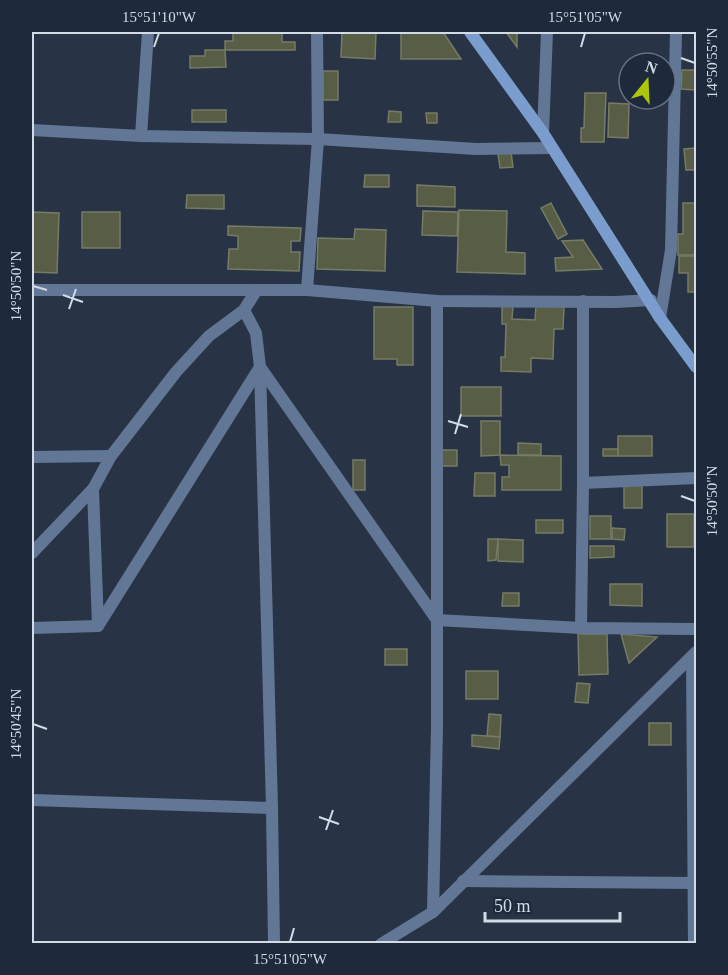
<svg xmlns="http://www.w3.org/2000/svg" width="728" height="975" viewBox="0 0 728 975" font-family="Georgia,serif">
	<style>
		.building { fill: #585d46; stroke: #767b64; stroke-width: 1.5 }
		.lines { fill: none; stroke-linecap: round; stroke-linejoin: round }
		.minor { stroke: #627796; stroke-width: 12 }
		.secondary { stroke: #7a9dcd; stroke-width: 12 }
		.ticks { fill: none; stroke: #d3dbe7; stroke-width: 2 }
		.neatline { fill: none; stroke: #d3dbe7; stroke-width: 2 }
		.ticks-label { font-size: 15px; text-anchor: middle; fill: #d3dbe7 }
	</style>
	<rect width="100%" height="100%" fill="#283446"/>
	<g class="building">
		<path d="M233,32H282V42H295V50H225V41H233Z"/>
		<path d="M342,32H376L375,59L341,57Z"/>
		<path d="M401,32H443L461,59H401Z"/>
		<path d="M506,32H517V47Z"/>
		<path d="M205,50H225L226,67L190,68V56H205Z"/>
		<path d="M682,70H696V90L681,89Z"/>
		<rect x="323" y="71" width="15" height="29"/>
		<path d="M585,93H606L604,142H581V128H584Z"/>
		<path d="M609,103L629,104L628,138L608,137Z"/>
		<rect x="192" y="110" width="34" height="12"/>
		<path d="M389,111L401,112V122H388Z"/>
		<path d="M426,113H437V123H427Z"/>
		<path d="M696,148V170H686L684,149Z"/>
		<path d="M511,152L513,167L500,168L498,154Z"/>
		<path d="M365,175H389V187H364Z"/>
		<path d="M417,185L455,187V207L417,206Z"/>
		<path d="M187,195H224V209L186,208Z"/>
		<path d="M551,203L567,234L558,239L541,208Z"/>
		<path d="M683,203H696V255H678V234H683Z"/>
		<path d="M459,210L507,211L506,252L525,253V274L457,272Z"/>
		<path d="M423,211L458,212L457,236L422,235Z"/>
		<path d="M32,212L59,213L57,273L32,272Z"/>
		<rect x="82" y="212" width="38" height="36"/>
		<path d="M228,226L301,228L300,241H291V252H300L299,271L228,269L229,249H238V236L228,235Z"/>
		<path d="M355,229L386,230L385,271L317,269L318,238L354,239Z"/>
		<path d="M583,240L602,269L556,271L555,258L573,257L562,241Z"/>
		<path d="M679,256H696V292H688V273H679Z"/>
		<path d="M502,305L513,306L512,319L535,320L536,306L564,307L563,329H554L553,359L531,358V372L501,371V357H505L506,324H502Z"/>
		<path d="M374,307H413V365H397V359H374Z"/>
		<rect x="461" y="387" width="40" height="29"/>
		<path d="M481,421H500V455L481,456Z"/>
		<rect x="618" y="436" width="34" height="20"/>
		<path d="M518,443L541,444V455H518Z"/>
		<rect x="603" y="449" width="15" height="7"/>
		<rect x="440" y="450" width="17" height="16"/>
		<path d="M500,455L561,456V490H502V477H509V465H501Z"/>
		<rect x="353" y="460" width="12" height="30"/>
		<path d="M475,473H495V496H474Z"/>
		<rect x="624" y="484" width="18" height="24"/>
		<rect x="667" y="514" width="27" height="33"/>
		<rect x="590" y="516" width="21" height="23"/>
		<rect x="536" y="520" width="27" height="13"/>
		<path d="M612,528L625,529L624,540L612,539Z"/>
		<path d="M488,539H498L496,560L488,561Z"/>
		<path d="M498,539L523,540V562L498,561Z"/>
		<path d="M590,546H614V557L590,558Z"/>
		<path d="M610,584H642V606L610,605Z"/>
		<path d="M503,593H519V606H502Z"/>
		<path d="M578,634H607L608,674L579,675Z"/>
		<path d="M621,634L657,637L629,663Z"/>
		<rect x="385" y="649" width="22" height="16"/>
		<rect x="466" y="671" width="32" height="28"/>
		<path d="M577,683L590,684L588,703L575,702Z"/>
		<path d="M489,714L501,715L500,737L487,736Z"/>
		<rect x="649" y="723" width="22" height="22"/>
		<path d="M472,735L500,737L499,749L472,746Z"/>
	</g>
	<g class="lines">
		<g class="minor">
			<path d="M32,130L141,136L318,139L476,149L551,148"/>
			<path d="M543,133L547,32"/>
			<path d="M141,136L148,32"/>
			<path d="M32,290H307L437,301L616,302L651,300"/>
			<path d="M307,290L318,139L317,32"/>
			<path d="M256,291L244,310L256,333L260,367L272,808L274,944"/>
			<path d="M660,318L671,250L676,32"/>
			<path d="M32,457L111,456"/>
			<path d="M583,483L696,478"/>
			<path d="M93,489L98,626"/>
			<path d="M32,553L93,489L111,456L176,372L209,336L244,310"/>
			<path d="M32,628L98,626L260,367L437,620L581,628L696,629"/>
			<path d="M581,628L583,483V301"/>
			<path d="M692,657L694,944"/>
			<path d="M32,800L272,808"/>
			<path d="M463,881L696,883"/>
			<path d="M433,912L696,652"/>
			<path d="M381,944L433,912L437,728V301"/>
		</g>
		<path class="secondary" d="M470,32L543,133L660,318L696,367"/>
	</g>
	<path class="ticks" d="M154,47L159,33M581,47L585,33M681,58L695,63M33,286L47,290M63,295L83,302M69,309L76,289M448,421L468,427M455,434L461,414M681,496L695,501M33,724L47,729M319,817L339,824M326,830L333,810M290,942L294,928"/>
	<rect width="728" height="975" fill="none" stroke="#1e2a3b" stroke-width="66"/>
	<g transform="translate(647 81) rotate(18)"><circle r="28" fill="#1e2a3b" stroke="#667180" stroke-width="1.5"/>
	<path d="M0-4.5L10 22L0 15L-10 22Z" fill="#adc60d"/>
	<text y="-9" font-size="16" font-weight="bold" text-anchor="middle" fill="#d3dbe7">N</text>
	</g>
	<path d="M485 912v9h135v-9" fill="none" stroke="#d3dbe7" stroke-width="3"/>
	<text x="494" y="912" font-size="18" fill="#d3dbe7" stroke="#1e2a3b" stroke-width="4.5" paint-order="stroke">50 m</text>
	<rect x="33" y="33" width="662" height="909" class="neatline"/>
	<g class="ticks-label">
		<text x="159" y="22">15°51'10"W</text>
		<text x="585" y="22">15°51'05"W</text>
		<text transform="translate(712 63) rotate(-90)" y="5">14°50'55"N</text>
		<text transform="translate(16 286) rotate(-90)" y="5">14°50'50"N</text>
		<text transform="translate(712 501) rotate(-90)" y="5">14°50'50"N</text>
		<text transform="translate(16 724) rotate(-90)" y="5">14°50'45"N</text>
		<text x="290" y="964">15°51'05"W</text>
	</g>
</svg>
